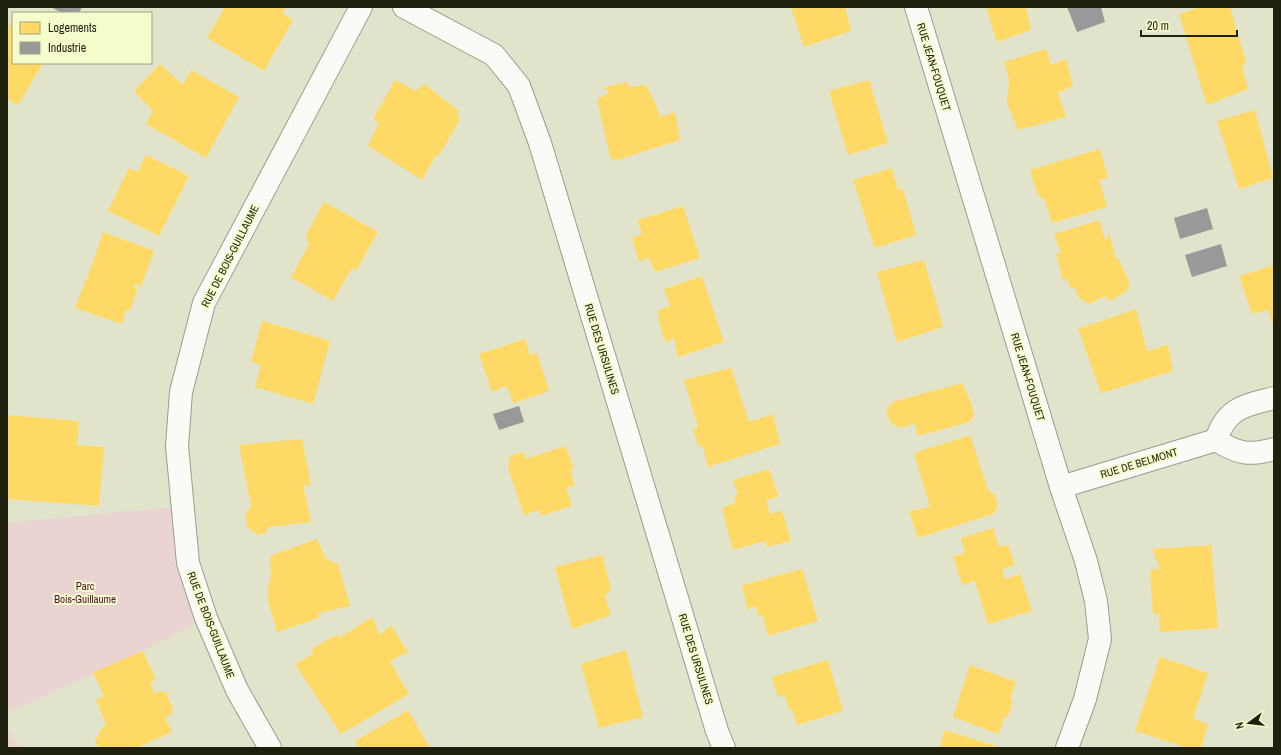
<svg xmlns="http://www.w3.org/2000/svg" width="1281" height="755" viewBox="0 0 1281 755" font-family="'Archivo Narrow',sans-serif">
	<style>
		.green { fill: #ead4d2 }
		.homes { fill: #ffd966 }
		.industry { fill: #999 }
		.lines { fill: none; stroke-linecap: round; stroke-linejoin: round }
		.minor-casing { stroke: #9b9c89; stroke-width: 24 }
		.minor { stroke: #fafbf7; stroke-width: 22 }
		.labels { text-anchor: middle; stroke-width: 4; stroke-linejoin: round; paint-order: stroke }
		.street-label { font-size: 11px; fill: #1f210f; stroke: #f6fbcc }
		.park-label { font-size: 11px; fill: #530d34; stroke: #f6fbcc }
	</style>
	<rect width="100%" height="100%" fill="#e1e4ca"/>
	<g class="green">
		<path d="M182,506L206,618L143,651L7,713V523Z"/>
		<path d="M7,728L20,748H7Z"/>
	</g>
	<g class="homes">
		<path d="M225,7H286L282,13L293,20L264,71L207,38Z"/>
		<path d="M791,7H845L851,31L804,47Z"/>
		<path d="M986,7H1026L1031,30L997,42Z"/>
		<path d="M1201,7H1230L1246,62L1242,66L1248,89L1207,105L1179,14Z"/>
		<path d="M13,20V63H43L18,105L7,99V30Z"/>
		<path d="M1046,49L1051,65L1066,59L1073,86L1058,93L1066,117L1018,130L1007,103L1009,80L1004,62Z"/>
		<path d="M160,64L183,85L191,70L239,97L206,158L146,124L153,111L134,91Z"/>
		<path d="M395,80L416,91L424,84L459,111L457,116L460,119L440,154L435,157L422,180L368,146L379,123L373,119Z"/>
		<path d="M869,80L888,143L848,155L829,91Z"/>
		<path d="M627,82L629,87L646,85L656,105L660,117L675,112L680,140L614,161L610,156L597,99L609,93L604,87Z"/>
		<path d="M1255,110L1273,178L1239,189L1217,121Z"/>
		<path d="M1100,149L1108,178L1099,180L1107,207L1052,223L1045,201L1037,193L1030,170Z"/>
		<path d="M146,155L189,176L159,236L108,211L129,168L138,172Z"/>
		<path d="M892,168L898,190L903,189L916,235L875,248L853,180Z"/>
		<path d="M324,202L378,232L356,271L352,268L333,301L291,277L309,244L306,235Z"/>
		<path d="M683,206L700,258L655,272L648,257L639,262L632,238L642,234L637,220Z"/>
		<path d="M1099,220L1105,240L1110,235L1115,257L1119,260L1130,284L1126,292L1109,301L1105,296L1089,304L1079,298L1074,287L1070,289L1067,278L1063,281L1056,254L1061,253L1054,234Z"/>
		<path d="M103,232L154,251L141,287L134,284V287L137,289L130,311L126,309L122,324L75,308L94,260Z"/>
		<path d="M924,260L943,327L897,342L877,272Z"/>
		<path d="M1274,265V328L1268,310L1252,314L1239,276Z"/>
		<path d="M702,276L724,342L678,357L674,338L665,342L658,318L660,319L657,311L670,306L664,289Z"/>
		<path d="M1136,309L1147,351L1168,345L1173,371L1101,393L1078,329Z"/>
		<path d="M262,321L330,341L313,404L255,387L261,365L251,362Z"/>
		<path d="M525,339L530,355L537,353L549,391L513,403L507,386L492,392L479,354Z"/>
		<path d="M731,368L749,422L773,414L780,444L708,467L703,446H698L693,429L698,427L684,380Z"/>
		<path d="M962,383L971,403L974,415L970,422L918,436L915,424L899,428L891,423L886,412L892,402Z"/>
		<path d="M7,415L79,421L77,445L104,447L99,506L7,499Z"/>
		<path d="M970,435L988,490L995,495L998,507L993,514L918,538L909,511L930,507L914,453Z"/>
		<path d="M302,439L311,486L303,485L311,522L268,527L266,533L257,535L247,527L245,516L251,506L239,445Z"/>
		<path d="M565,446L574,468L570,470L575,485L566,488L572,506L541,516L539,510L524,515L508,468L510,456L523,452L526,459Z"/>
		<path d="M769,469L779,497L766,500L770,514L782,511L791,541L767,547L765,541L733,550L722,508L736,502L734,496L738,494L733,480Z"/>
		<path d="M993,528L999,547L1008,545L1015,565L1002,569L1005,579L1020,574L1032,611L988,624L975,581L962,585L953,556L965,553L961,538Z"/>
		<path d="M317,539L326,559L338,564L350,606L318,613L319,618L277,632L268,601V587L271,577L270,556Z"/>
		<path d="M1211,545L1218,628L1160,632L1159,613L1153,614L1150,571L1160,568L1152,549Z"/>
		<path d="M602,555L611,588L605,597L611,615L572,629L555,567Z"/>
		<path d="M802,569L818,621L768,636L763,616L759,617L756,606L748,610L742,585Z"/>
		<path d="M372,617L380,635L391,625L408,652L390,661L409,694L341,734L295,664L313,654L312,649L337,634L339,638Z"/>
		<path d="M626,650L643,717L599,728L581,664Z"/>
		<path d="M143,651L156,680L150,682L154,693L160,691L166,693L172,707V714L165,717L172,732L136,748H98L95,741L101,729L106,724L96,700L104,696L93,672Z"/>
		<path d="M1160,657L1208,673L1193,719L1208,724L1201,748H1187L1135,731Z"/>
		<path d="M828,660L843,711L797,725L792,709L789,711L785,695L778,697L772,677Z"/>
		<path d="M970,665L1016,682L1010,699H1013L1008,717L1005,716L998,734L953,717Z"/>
		<path d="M408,710L430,748H359L355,741Z"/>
		<path d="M944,730L996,746L995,748H940Z"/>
	</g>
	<g class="industry">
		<path d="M51,7H82L79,13H62Z"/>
		<path d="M1067,7H1101L1105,22L1077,32Z"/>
		<path d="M1207,208L1213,229L1180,239L1174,218Z"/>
		<path d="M1221,244L1227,266L1192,277L1185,255Z"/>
		<path d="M519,406L524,422L499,430L493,414Z"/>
	</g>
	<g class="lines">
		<defs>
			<g id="minor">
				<path d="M404,7L494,55L519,86L540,143L717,731L724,748"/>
				<path d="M916,7L1061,487L1086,561L1096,601L1100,639L1085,699L1067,748"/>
				<path d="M1216,440C1227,407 1244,406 1274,398"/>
				<path d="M1216,440C1238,454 1249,456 1274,449"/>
				<path d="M1061,487L1216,440"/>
				<path d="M270,748L237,690L206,618L188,563L177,446L181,392L204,303L361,7"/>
			</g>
		</defs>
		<use href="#minor" class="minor-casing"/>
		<use href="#minor" class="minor"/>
	</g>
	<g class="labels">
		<g class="street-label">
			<text transform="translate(934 67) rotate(73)" y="4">RUE JEAN-FOUQUET</text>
			<text transform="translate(230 256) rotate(-63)" y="4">RUE DE BOIS-GUILLAUME</text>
			<text transform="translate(602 349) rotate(73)" y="4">RUE DES URSULINES</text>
			<text transform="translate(1028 377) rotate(73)" y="4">RUE JEAN-FOUQUET</text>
			<text transform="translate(1139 463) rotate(-17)" y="4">RUE DE BELMONT</text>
			<text transform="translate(211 625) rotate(69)" y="4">RUE DE BOIS-GUILLAUME</text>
			<text transform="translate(696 659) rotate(73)" y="4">RUE DES URSULINES</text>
		</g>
		<g class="park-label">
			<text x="85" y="590">Parc<tspan x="85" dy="13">Bois-Guillaume</tspan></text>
		</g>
	</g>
	<rect width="1281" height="755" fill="none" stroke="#1f210f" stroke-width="16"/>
	<rect x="12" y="12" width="140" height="52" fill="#f6fbcc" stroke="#a0a480"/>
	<rect x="20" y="22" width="20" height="12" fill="#ffd966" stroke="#a0a480"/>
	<text x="48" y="32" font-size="12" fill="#1f210f">Logements</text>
	<rect x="20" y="42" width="20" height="12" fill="#999999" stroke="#a0a480"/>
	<text x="48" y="52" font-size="12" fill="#1f210f">Industrie</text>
	<g transform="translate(1249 723) rotate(255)" stroke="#f6fbcc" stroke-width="3" paint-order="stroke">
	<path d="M0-3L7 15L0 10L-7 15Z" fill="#1f210f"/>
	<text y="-6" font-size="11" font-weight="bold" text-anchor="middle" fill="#1f210f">N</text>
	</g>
	<path d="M1141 30v6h96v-6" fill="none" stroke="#1f210f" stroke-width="2"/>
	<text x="1147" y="30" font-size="12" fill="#1f210f" stroke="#f6fbcc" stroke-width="3" paint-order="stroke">20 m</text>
</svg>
